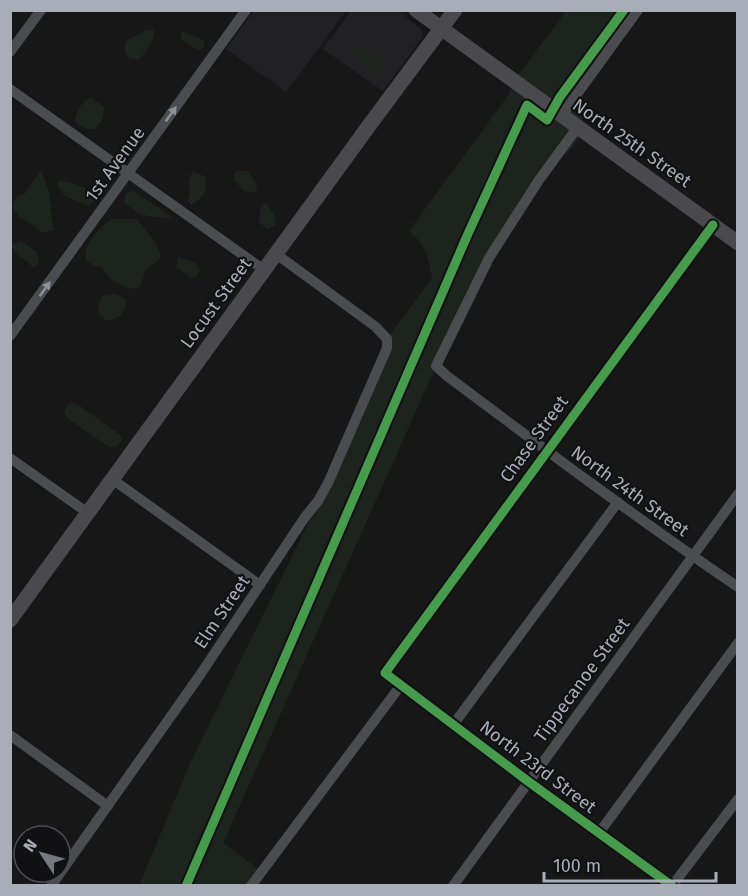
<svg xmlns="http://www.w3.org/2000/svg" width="748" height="896" viewBox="0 0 748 896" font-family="'Fira Sans',sans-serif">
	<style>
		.built { fill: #212123 }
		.green { fill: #1d241e }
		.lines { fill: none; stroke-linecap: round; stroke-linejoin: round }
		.street { stroke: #4b4c50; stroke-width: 10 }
		.secondary { stroke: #4a4a4e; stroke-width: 15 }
		.cycleway-casing { stroke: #111113; stroke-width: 13 }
		.cycleway { stroke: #469c4c; stroke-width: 9 }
		.oneway { fill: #8c9099 }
		.labels { text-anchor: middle; stroke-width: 4.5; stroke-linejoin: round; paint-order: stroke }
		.street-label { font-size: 18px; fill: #a8adb8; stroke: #111113 }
	</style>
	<rect width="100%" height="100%" fill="#171717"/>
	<g class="built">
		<path d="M254,10H346V11L286,92L226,49Z"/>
		<path d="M351,11H399L422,30L423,36L383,91L323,49Z"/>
	</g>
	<g class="green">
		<path d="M566,11H638L616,40L575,106L582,116L584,130L572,148L539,180L489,258L436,366L223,843L261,871L251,885L139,886L190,763L328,483L387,339L432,278C429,259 425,243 409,231L509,94L518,75Z"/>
		<path d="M146,30H154C155,41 146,51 139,60L128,58L124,50L127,40Z"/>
		<path d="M182,31L204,40V47L198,50L180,39Z"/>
		<path d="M357,47L373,56L380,65L377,71L367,68L358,58Z"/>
		<path d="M91,97L105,108L102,120L95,129C85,129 80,128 75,120C77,108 82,103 91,97Z"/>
		<path d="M41,170L49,192L53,230L43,233L20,217L12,207L16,197L25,193Z"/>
		<path d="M193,171L205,177C209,190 203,198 191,205L188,201C191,190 187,180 193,171Z"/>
		<path d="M236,171H248L257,185L256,192L244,191L233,179Z"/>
		<path d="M59,180C74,183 89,186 95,201L88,206L65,196L57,186Z"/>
		<path d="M132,190L168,214L172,219L140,215L124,202L125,194Z"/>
		<path d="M265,203C272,211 277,215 275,226L267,229L259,222L260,208Z"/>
		<path d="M112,219H136C147,231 158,242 161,258L145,271L141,285L136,289C122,287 108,281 102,267L94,266L86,260C83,244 100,227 112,219Z"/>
		<path d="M21,241L37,252L39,262L34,268L17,254L11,245Z"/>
		<path d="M178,258C187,259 196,260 200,270L196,277L191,278L176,267Z"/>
		<path d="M115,294L125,298L127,303C124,314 118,319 107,321L100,315L97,306L103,296Z"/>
		<path d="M74,402L120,435L122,440L117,446L109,447L67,418L64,412L67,405Z"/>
	</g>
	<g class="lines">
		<g class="street">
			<path d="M10,52L41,10"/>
			<path d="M10,89L264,270"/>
			<path d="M561,116L638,10"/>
			<path d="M577,128L539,180L489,258L436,366L447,376C543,448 639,520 738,587"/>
			<path d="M10,336L246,10"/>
			<path d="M10,458L88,513"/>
			<path d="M112,479L260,585"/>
			<path d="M453,725L618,502"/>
			<path d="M10,735L108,806"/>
			<path d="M599,833L738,643"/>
			<path d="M51,886L200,675L305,517L318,501L328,483L387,348V339L376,327L276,254"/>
			<path d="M251,886L401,685"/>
			<path d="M453,886L738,494"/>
			<path d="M672,886L529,782L385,673L713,225"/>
			<path d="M672,886L738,799"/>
		</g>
		<g class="secondary">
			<path d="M416,10L738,243"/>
			<path d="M10,620L368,127L455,10"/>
		</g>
		<defs>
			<g id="cycleway">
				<path d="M186,886L467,236L527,105L547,120L560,97L624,10"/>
				<path d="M672,886L529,782L385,673L713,225"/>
			</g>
		</defs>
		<use href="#cycleway" class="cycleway-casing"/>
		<use href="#cycleway" class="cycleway"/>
	</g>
	<defs><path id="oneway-solid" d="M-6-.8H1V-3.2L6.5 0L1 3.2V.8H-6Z" transform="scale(1.5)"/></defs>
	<g class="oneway">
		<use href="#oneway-solid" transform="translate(171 114) rotate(-54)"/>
		<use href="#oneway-solid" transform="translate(45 289) rotate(-54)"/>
	</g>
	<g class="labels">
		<g class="street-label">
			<text transform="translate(632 143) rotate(35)" y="6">North 25th Street</text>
			<text transform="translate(115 164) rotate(-54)" y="6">1st Avenue</text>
			<text transform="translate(216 303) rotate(-54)" y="6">Locust Street</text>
			<text transform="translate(534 439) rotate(-54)" y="6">Chase Street</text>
			<text transform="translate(630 491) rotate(36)" y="6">North 24th Street</text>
			<text transform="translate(222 612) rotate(-56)" y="6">Elm Street</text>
			<text transform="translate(582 680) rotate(-54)" y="6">Tippecanoe Street</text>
			<text transform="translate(538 767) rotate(37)" y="6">North 23rd Street</text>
		</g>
	</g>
	<rect width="748" height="896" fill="none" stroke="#a8adb8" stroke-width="24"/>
	<g transform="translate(42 854) rotate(306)"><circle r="28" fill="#111113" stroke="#4d4f55" stroke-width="1.5"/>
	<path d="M0-4.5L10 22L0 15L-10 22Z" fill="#757880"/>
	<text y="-9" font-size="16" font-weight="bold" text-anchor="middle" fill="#a8adb8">N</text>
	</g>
	<path d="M544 872v9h172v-9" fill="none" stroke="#a8adb8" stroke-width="3"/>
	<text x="553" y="872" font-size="18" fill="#a8adb8" stroke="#111113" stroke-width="4.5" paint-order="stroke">100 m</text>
</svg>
